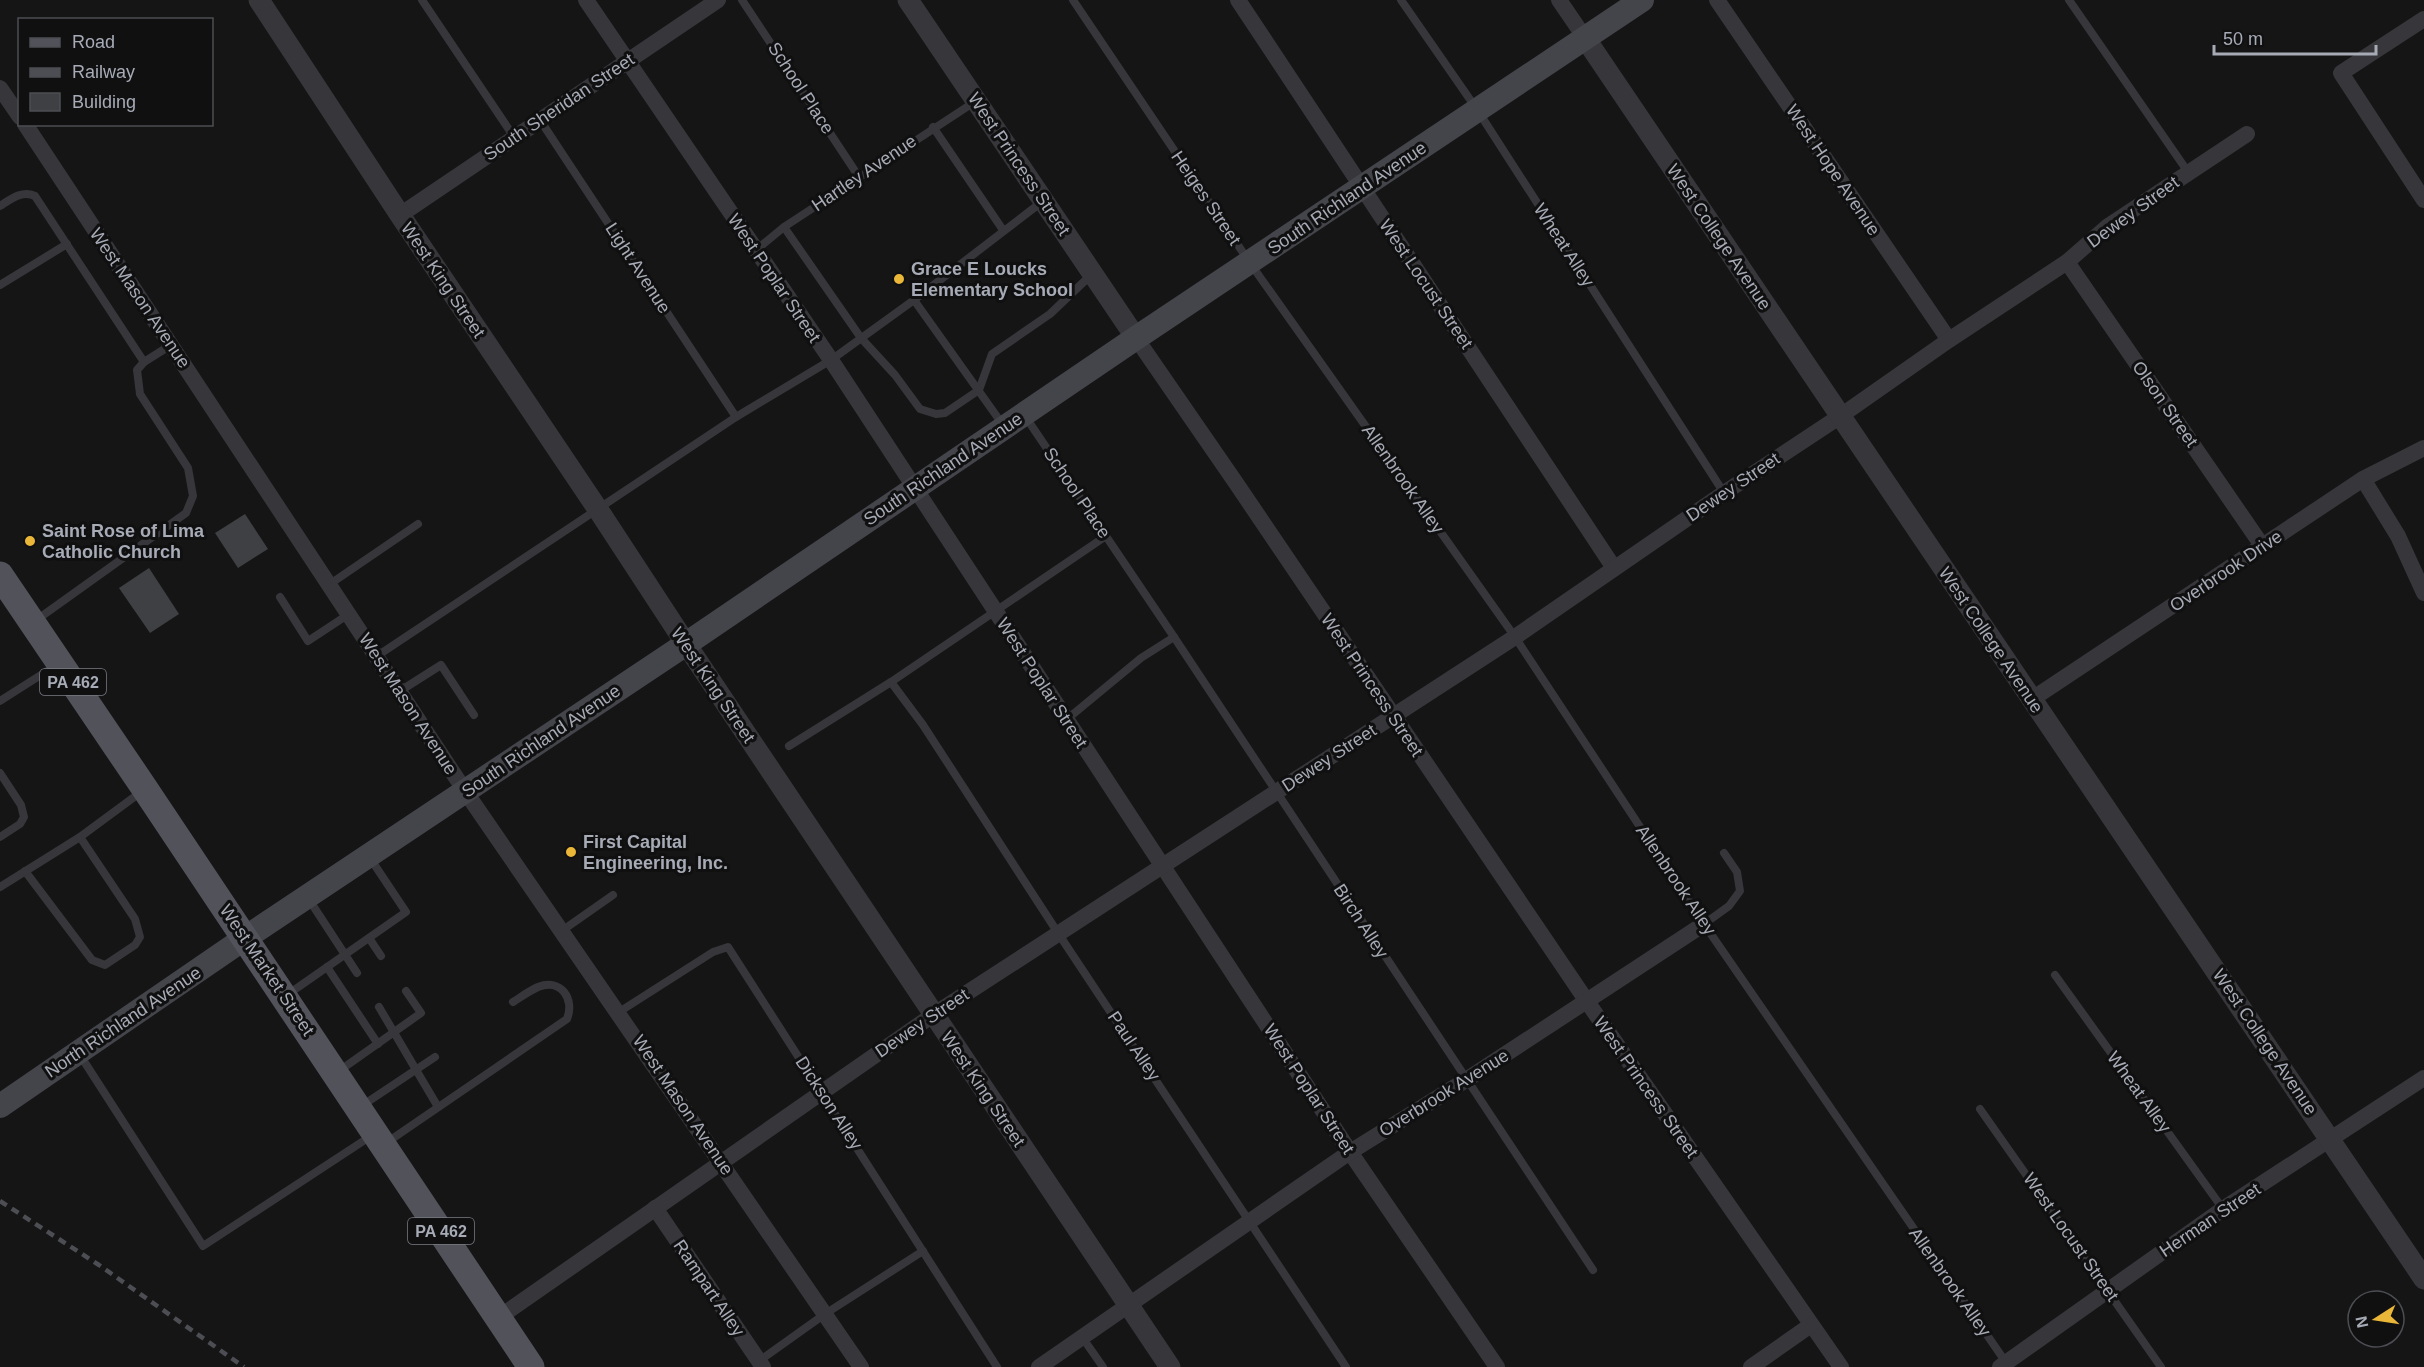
<svg xmlns="http://www.w3.org/2000/svg" width="2424" height="1367" viewBox="0 0 2424 1367" font-family="Arial,sans-serif">
	<style>
		.building { fill: #3f4043 }
		.lines { fill: none; stroke-linecap: round; stroke-linejoin: round }
		.service { stroke: #36363b; stroke-width: 8 }
		.minor { stroke: #36363b; stroke-width: 16 }
		.tertiary { stroke: #36363b; stroke-width: 21 }
		.secondary { stroke: #44454b; stroke-width: 24 }
		.primary { stroke: #52535a; stroke-width: 27 }
		.rail { stroke: #4d4e54; stroke-width: 4.5; stroke-dasharray: 8 6; stroke-linecap: butt }
		.poi-dot { fill: #eab739; stroke: #101011; stroke-width: 2 }
		.labels { text-anchor: middle; stroke-width: 6; stroke-linejoin: round; paint-order: stroke }
		.shield { fill: #101011; stroke: #7a7c84; stroke-width: 1.5 }
		.shield-label { font-size: 16px; font-weight: bold; fill: #a7abb6 }
		.street-label { font-size: 18px; fill: #a7abb6; stroke: #101011 }
		.poi-label { font-size: 18px; font-weight: bold; fill: #a7abb6; stroke: #101011; text-anchor: start }
	</style>
	<rect width="100%" height="100%" fill="#151516"/>
	<g class="building">
		<path d="M245,514L268,549L238,568L215,533Z"/>
		<path d="M149,568L179,614L150,633L119,588Z"/>
	</g>
	<g class="lines">
		<g class="service">
			<path d="M422,0L514,137"/>
			<path d="M742,0L859,177"/>
			<path d="M1073,0L1250,263L1515,637L1704,924L2007,1364"/>
			<path d="M1401,0L1478,111L1724,493"/>
			<path d="M2069,0L2188,172"/>
			<path d="M540,120L736,417"/>
			<path d="M933,127L1003,230"/>
			<path d="M0,206C11,199 22,190 35,196L144,362"/>
			<path d="M784,227L861,338L895,375L920,409L936,414L945,413L979,390L992,354L1050,314L1092,274"/>
			<path d="M756,250L784,227L976,101"/>
			<path d="M0,285L67,244"/>
			<path d="M914,300L1043,201"/>
			<path d="M1025,416L1174,637L1593,1270"/>
			<path d="M330,584L418,524"/>
			<path d="M280,597L308,641L349,614"/>
			<path d="M35,621L186,513L193,496L188,468L140,394L137,370L144,362L171,345"/>
			<path d="M377,656L736,417L831,360L914,300L1003,425"/>
			<path d="M891,682L923,725L1058,933L1346,1367"/>
			<path d="M400,691L441,665L474,715"/>
			<path d="M0,701L55,666"/>
			<path d="M1066,720L1141,658L1174,637"/>
			<path d="M789,746L891,682L1106,536"/>
			<path d="M0,773L21,805L24,817L20,824L0,837"/>
			<path d="M25,871L92,960L105,965L135,945L140,937L135,919L80,837"/>
			<path d="M0,887L80,837L141,792"/>
			<path d="M308,898L357,973"/>
			<path d="M1704,924L1729,906L1740,891L1737,872L1724,853"/>
			<path d="M563,930L613,895"/>
			<path d="M369,938L381,956"/>
			<path d="M327,967L378,1044"/>
			<path d="M2055,975L2223,1209"/>
			<path d="M287,995L406,912L370,858"/>
			<path d="M379,1007L438,1107"/>
			<path d="M619,1012L713,952L728,947L997,1367"/>
			<path d="M80,1055L203,1246L371,1136"/>
			<path d="M339,1071L421,1013L406,991"/>
			<path d="M360,1107L435,1057"/>
			<path d="M1980,1109L2161,1367"/>
			<path d="M386,1143L567,1019C575,999 561,978 538,987C529,991 521,997 513,1002"/>
			<path d="M1082,1337L1103,1367"/>
			<path d="M759,1361L825,1314L923,1251"/>
		</g>
		<g class="minor">
			<path d="M586,0L831,360L1350,1152L1497,1367"/>
			<path d="M1238,0L1614,568"/>
			<path d="M1559,0L1585,38"/>
			<path d="M1717,0L1949,340"/>
			<path d="M2424,19L2341,73L2424,200"/>
			<path d="M0,88L20,117"/>
			<path d="M25,124L465,791L861,1367"/>
			<path d="M400,215L718,0"/>
			<path d="M2067,262L2263,547"/>
			<path d="M1136,338L1236,483L1586,1000L1841,1367"/>
			<path d="M2363,479L2398,536L2424,593"/>
			<path d="M2032,699L2363,479L2424,448"/>
			<path d="M655,1208L763,1367"/>
			<path d="M498,1318L933,1015L1515,637L1724,493L1839,417L1949,340L2067,262L2107,227L2247,134"/>
			<path d="M1039,1367L1350,1152L1466,1080L1704,924"/>
			<path d="M1751,1367L1811,1325"/>
			<path d="M2000,1367L2223,1209L2424,1078"/>
		</g>
		<g class="tertiary">
			<path d="M259,0L400,215L597,508L686,644L1170,1367"/>
			<path d="M908,0L1136,338"/>
			<path d="M1585,38C1863,453 2146,864 2424,1279"/>
		</g>
		<path class="secondary" d="M0,1106L245,938L686,644L1136,338L1642,0"/>
		<path class="primary" d="M0,575L145,789L531,1367"/>
		<path class="rail" d="M0,1201L99,1265L244,1367"/>
	</g>
	<g class="poi-dot">
		<circle cx="899" cy="279" r="6"/>
		<circle cx="30" cy="541" r="6"/>
		<circle cx="571" cy="852" r="6"/>
	</g>
	<g class="labels">
		<g class="shield">
			<rect x="40" y="669" width="66" height="26" rx="4.5"/>
			<rect x="408" y="1218" width="66" height="26" rx="4.5"/>
		</g>
		<g class="shield-label">
			<text x="73" y="688">PA 462</text>
			<text x="441" y="1237">PA 462</text>
		</g>
		<g class="street-label">
			<text transform="translate(801 88) rotate(57)" y="6">School Place</text>
			<text transform="translate(559 107) rotate(-34)" y="6">South Sheridan Street</text>
			<text transform="translate(1019 164) rotate(56)" y="6">West Princess Street</text>
			<text transform="translate(1833 170) rotate(56)" y="6">West Hope Avenue</text>
			<text transform="translate(864 173) rotate(-34)" y="6">Hartley Avenue</text>
			<text transform="translate(1206 198) rotate(56)" y="6">Heiges Street</text>
			<text transform="translate(1347 198) rotate(-34)" y="6">South Richland Avenue</text>
			<text transform="translate(2133 212) rotate(-36)" y="6">Dewey Street</text>
			<text transform="translate(1719 237) rotate(56)" y="6">West College Avenue</text>
			<text transform="translate(1564 245) rotate(57)" y="6">Wheat Alley</text>
			<text transform="translate(638 268) rotate(57)" y="6">Light Avenue</text>
			<text transform="translate(774 278) rotate(56)" y="6">West Poplar Street</text>
			<text transform="translate(443 280) rotate(56)" y="6">West King Street</text>
			<text transform="translate(1426 284) rotate(56)" y="6">West Locust Street</text>
			<text transform="translate(140 298) rotate(56)" y="6">West Mason Avenue</text>
			<text transform="translate(2165 404) rotate(55)" y="6">Olson Street</text>
			<text transform="translate(943 469) rotate(-34)" y="6">South Richland Avenue</text>
			<text transform="translate(1403 479) rotate(55)" y="6">Allenbrook Alley</text>
			<text transform="translate(1733 487) rotate(-34)" y="6">Dewey Street</text>
			<text transform="translate(1077 493) rotate(56)" y="6">School Place</text>
			<text transform="translate(2226 571) rotate(-34)" y="6">Overbrook Drive</text>
			<text transform="translate(1991 640) rotate(56)" y="6">West College Avenue</text>
			<text transform="translate(1042 683) rotate(57)" y="6">West Poplar Street</text>
			<text transform="translate(713 685) rotate(56)" y="6">West King Street</text>
			<text transform="translate(1372 685) rotate(56)" y="6">West Princess Street</text>
			<text transform="translate(408 704) rotate(57)" y="6">West Mason Avenue</text>
			<text transform="translate(541 741) rotate(-34)" y="6">South Richland Avenue</text>
			<text transform="translate(1329 758) rotate(-33)" y="6">Dewey Street</text>
			<text transform="translate(1676 880) rotate(56)" y="6">Allenbrook Alley</text>
			<text transform="translate(1361 921) rotate(57)" y="6">Birch Alley</text>
			<text transform="translate(267 970) rotate(56)" y="6">West Market Street</text>
			<text transform="translate(123 1022) rotate(-34)" y="6">North Richland Avenue</text>
			<text transform="translate(922 1023) rotate(-34)" y="6">Dewey Street</text>
			<text transform="translate(2265 1042) rotate(56)" y="6">West College Avenue</text>
			<text transform="translate(1134 1046) rotate(56)" y="6">Paul Alley</text>
			<text transform="translate(1646 1087) rotate(55)" y="6">West Princess Street</text>
			<text transform="translate(983 1089) rotate(56)" y="6">West King Street</text>
			<text transform="translate(1309 1089) rotate(57)" y="6">West Poplar Street</text>
			<text transform="translate(2139 1092) rotate(54)" y="6">Wheat Alley</text>
			<text transform="translate(1444 1093) rotate(-32)" y="6">Overbrook Avenue</text>
			<text transform="translate(829 1103) rotate(57)" y="6">Dickson Alley</text>
			<text transform="translate(683 1105) rotate(56)" y="6">West Mason Avenue</text>
			<text transform="translate(2210 1220) rotate(-34)" y="6">Herman Street</text>
			<text transform="translate(2071 1237) rotate(55)" y="6">West Locust Street</text>
			<text transform="translate(1950 1282) rotate(55)" y="6">Allenbrook Alley</text>
			<text transform="translate(709 1288) rotate(56)" y="6">Rampart Alley</text>
		</g>
		<g class="poi-label">
			<text x="911" y="275">Grace E Loucks<tspan x="911" dy="21">Elementary School</tspan></text>
			<text x="42" y="537">Saint Rose of Lima<tspan x="42" dy="21">Catholic Church</tspan></text>
			<text x="583" y="848">First Capital<tspan x="583" dy="21">Engineering, Inc.</tspan></text>
		</g>
	</g>
	<rect x="18" y="18" width="195" height="108" fill="#101011" stroke="#4c4e53" stroke-width="1.5"/>
	<rect x="30" y="38" width="30" height="9" fill="#52535a" stroke="#4c4e53" stroke-width="1.5"/>
	<text x="72" y="48" font-size="18" fill="#a7abb6">Road</text>
	<rect x="30" y="68" width="30" height="9" fill="#4d4e54" stroke="#4c4e53" stroke-width="1.5"/>
	<text x="72" y="78" font-size="18" fill="#a7abb6">Railway</text>
	<rect x="30" y="93" width="30" height="18" fill="#3f4043" stroke="#4c4e53" stroke-width="1.5"/>
	<text x="72" y="108" font-size="18" fill="#a7abb6">Building</text>
	<g transform="translate(2376 1319) rotate(258)"><circle r="28" fill="#101011" stroke="#4c4e53" stroke-width="1.5"/>
	<path d="M0-4.5L10 22L0 15L-10 22Z" fill="#eab739"/>
	<text y="-9" font-size="16" font-weight="bold" text-anchor="middle" fill="#a7abb6">N</text>
	</g>
	<path d="M2214 45v9h162v-9" fill="none" stroke="#a7abb6" stroke-width="3"/>
	<text x="2223" y="45" font-size="18" fill="#a7abb6" stroke="#101011" stroke-width="4.5" paint-order="stroke">50 m</text>
</svg>
